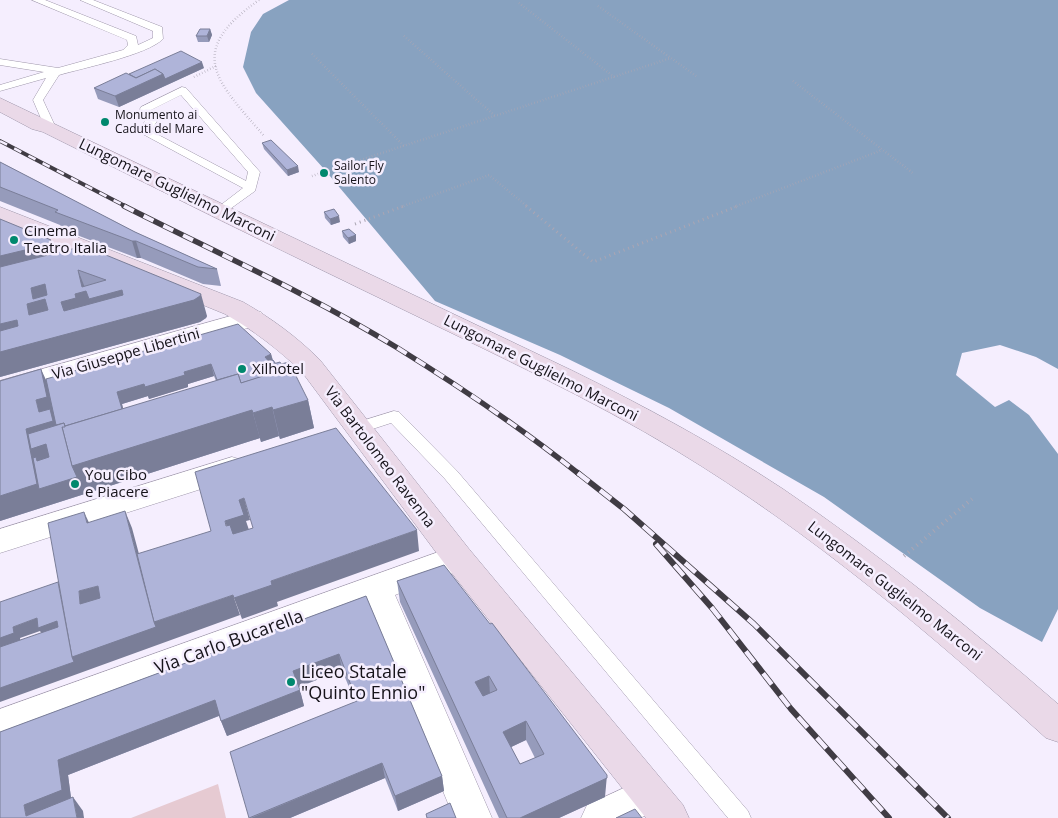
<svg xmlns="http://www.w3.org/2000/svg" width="1058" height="818" viewBox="0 0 1058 818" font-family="'Open Sans',sans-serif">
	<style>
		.green { fill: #e6cad2 }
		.water { fill: #88a2c0 }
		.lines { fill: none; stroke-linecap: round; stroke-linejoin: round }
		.lane-casing { stroke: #9f97ab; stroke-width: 1 }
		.street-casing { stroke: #9f97ab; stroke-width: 1 }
		.secondary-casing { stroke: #9f97ab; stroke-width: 1 }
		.path-far2 { stroke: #aba6b3; stroke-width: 2.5; stroke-dasharray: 0.5 2.5; stroke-linecap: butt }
		.path-far1 { stroke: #aba6b3; stroke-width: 3; stroke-dasharray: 1 4; stroke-linecap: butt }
		.path { stroke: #aba6b3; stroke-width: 4; stroke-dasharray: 1 4.5; stroke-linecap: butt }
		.lane { fill: #fff; fill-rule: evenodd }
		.street { fill: #fff; fill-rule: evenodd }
		.secondary { fill: #ead9e8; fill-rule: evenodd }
		.rail-far2-casing { stroke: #403c44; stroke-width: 4 }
		.rail-far1-casing { stroke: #403c44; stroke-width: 5.5 }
		.rail-casing { stroke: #403c44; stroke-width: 6 }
		.rail-far2 { stroke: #f5eefe; stroke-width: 2.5; stroke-dasharray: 8; stroke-linecap: butt }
		.rail-far1 { stroke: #f5eefe; stroke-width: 4; stroke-dasharray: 11; stroke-linecap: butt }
		.rail { stroke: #f5eefe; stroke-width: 4.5; stroke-dasharray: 14; stroke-linecap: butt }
		.wall { fill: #969bbb; fill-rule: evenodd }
		.shaded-wall { fill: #7a7e98 }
		.building { fill: #afb4d9; stroke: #7a7e98; fill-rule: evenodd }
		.poi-dot { fill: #00886e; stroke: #f5eefe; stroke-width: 2 }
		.labels { text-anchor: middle; stroke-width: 5; stroke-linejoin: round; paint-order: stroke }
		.far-poi-label { font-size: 12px; fill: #16131a; stroke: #f5eefe; text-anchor: start }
		.street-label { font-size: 15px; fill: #16131a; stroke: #f5eefe }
		.poi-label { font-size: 15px; fill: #16131a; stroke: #f5eefe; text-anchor: start }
		.near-street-label { font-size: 18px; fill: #16131a; stroke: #f5eefe }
		.near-poi-label { font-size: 18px; fill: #16131a; stroke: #f5eefe; text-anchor: start }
	</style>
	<rect width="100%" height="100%" fill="#f5eefe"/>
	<path class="green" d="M218,784L226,818H131Z"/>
	<path class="water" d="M289,0H1058V369L1036,357L1000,345L962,353L956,375L995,407L1009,400L1029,415L1058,454V609L1042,642L980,608L824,497L669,408L560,355L435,301L324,169L256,93L243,67L251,32L263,14Z"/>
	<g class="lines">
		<defs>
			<g id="lane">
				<path d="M32,0H45L136,36L138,45L153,38V31L80,0H93L162,27L163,39C147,55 83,68 59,75L43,100L56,128L50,131L46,130L33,100L46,78L0,91V85L44,72L0,65V59L58,68L123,50L128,45L127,40Z"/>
				<path d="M182,87L186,88L260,172L255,191L223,214H215L213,211L243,188L139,132L145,121L140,109L141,107ZM181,95L248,172L246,181L151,131L157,121L151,110Z"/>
				<path d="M394,411L399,412L457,471L748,811L751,818H728L445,479L391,423L357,434L352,432L349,428L352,424Z"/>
			</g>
			<g id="street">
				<path d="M252,310L261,312L265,318L261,324L0,401V381Z"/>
				<path d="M232,457L242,460L246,468L242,476L0,553V529Z"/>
				<path d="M458,545L469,549L474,558L469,567L395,595L492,818H454L367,605L0,741V709Z"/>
				<path d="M650,776L663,781L668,794L663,807L640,818H581L587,805Z"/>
			</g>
			<g id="secondary">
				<path d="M0,98L571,370C644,406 715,444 783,489C879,554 970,628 1058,704V742L1046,738C930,633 811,532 677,451C588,397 492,353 398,307C280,250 161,191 43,132L32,129L0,112Z"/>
				<path d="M0,207L243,302C271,318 297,337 320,360L469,549L683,805L689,818H646L447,567L302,372C278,349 253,330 225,314L0,222Z"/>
			</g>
		</defs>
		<use href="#lane" class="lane-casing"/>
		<use href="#street" class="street-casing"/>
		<use href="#secondary" class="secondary-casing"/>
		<g class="path-far2">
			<path d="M259,0C183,53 218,82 264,136"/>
			<path d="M519,3L614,77"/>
			<path d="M598,6L696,76"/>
			<path d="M404,36L495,116"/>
			<path d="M312,54L404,146"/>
			<path d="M194,77L216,66"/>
			<path d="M793,81L914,174"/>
			<path d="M312,176L671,58"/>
			<path d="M401,207L489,175L528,207"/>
			<path d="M734,207L882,150"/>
		</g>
		<g class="path-far1">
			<path d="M526,206L593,262L738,206"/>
			<path d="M355,224L404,206"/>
		</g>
		<path class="path" d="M904,556L972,499"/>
		<use href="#lane" class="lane"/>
		<use href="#street" class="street"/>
		<use href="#secondary" class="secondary"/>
		<defs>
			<path id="rail-far2" d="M0,141L127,207"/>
			<path id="rail-far1" d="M124,206C215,252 309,294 396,347C459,386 521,428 579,474"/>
			<g id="rail">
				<path d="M578,473L624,509L754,624L948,818"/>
				<path d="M656,544L712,608L791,709L889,818"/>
			</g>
		</defs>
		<use href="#rail-far2" class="rail-far2-casing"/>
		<use href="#rail-far1" class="rail-far1-casing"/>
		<use href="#rail" class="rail-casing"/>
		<use href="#rail-far2" class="rail-far2"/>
		<use href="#rail-far1" class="rail-far1"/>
		<use href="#rail" class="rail"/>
	</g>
	<g class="wall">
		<path d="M210,29L212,35L209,42H198L196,36Z"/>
		<path d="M204,68L119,107L98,99L94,88L129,74Z"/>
		<path d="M262,143L299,172L288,176L264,149Z"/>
		<path d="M0,162L135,232L217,269L221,286L203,284L141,258H137L61,229L60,225L0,201Z"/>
		<path d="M324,212L340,222L331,225L325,218Z"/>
		<path d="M0,219L55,252L54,253L207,316L206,318L200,322L0,377Z"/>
		<path d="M342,231L356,235V241L349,244L343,237Z"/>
		<path d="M271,354L273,360L308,400L314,428L280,439L279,436L261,442L260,438L0,521L46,379ZM214,376L216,381L123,409L122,404L148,396L149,399L188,387V384Z"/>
		<path d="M444,565L605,797L559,818H499L400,602L397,581ZM526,740L535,758L520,764L511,747Z"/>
		<path d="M366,596L442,776L444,791L398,811L385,778L290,818H249L355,702L342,670L299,687L304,706L227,736L219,716L68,775L71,798L83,811L0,732Z"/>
	</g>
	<g class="shaded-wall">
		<path d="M210,29L212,35L209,42L207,36Z"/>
		<path d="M202,62L204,68L119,107L115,96L163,74Z"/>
		<path d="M298,166L299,172L288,176L287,170Z"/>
		<path d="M339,216L340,222L331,225L330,219Z"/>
		<path d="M356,235V241L349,244L348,238Z"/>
		<path d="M51,240L55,252L51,256L0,269V256Z"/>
		<path d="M132,241H136L141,258H137Z"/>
		<path d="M78,270L89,298L122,290L129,311H64L61,302L75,294L82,287Z"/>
		<path d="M45,284L54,321L29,315L27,304L33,299L31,288Z"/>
		<path d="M201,294L207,316L206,318L200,322L0,377V324L17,320Z"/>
		<path d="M271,354L274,366L271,368L265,357Z"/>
		<path d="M211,364L214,376L188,384V387L149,399L148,396L122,404L127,423L252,410L260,438L0,521V496L26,429L39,412L36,400L41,369L51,391L117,392Z"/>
		<path d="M308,400L314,428L280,439L273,410Z"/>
		<path d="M272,407L279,436L261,442L253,413Z"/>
		<path d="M244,498L250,520L246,521L251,536L232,543L225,521L239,500Z"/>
		<path d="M125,511L132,528L157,621L233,595L240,615L0,702V688L72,657L154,622Z"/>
		<path d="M84,512L92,529L87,523Z"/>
		<path d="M417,530L419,551L277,602L278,606L242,619L234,598L271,581Z"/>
		<path d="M98,586L106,602L80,604L79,591Z"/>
		<path d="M37,618L57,621L63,633L45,639L40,631L20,638L21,645L0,652V638L13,627Z"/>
		<path d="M339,654L342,670L298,687L293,671Z"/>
		<path d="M489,676L490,696L477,702L475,682Z"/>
		<path d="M300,690L304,706L227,736L221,721Z"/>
		<path d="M215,700L221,715L68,775L72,805L26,816L24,805L58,760Z"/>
		<path d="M526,721V740L503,751V732Z"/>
		<path d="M382,763L385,778L290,818H251Z"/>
		<path d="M607,775L605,797L559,818H520Z"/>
		<path d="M442,776L444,791L398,811L395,796Z"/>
		<path d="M73,797L83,811L84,818H77Z"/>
	</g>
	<g class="building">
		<path d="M200,29H210L207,36H196Z"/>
		<path d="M181,51L202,62L165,79L163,74L155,69L136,78L129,74Z"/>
		<path d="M155,69L163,74L115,96L94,88L126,73L136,78Z"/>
		<path d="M271,140L298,166L287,170L262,143Z"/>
		<path d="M0,162L135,232L217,269L198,267L136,241H132L55,212L58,210L0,187Z"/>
		<path d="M334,209L339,216L330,219L324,212Z"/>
		<path d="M0,219L51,240L46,245L0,256Z"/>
		<path d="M349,229L356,235L348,238L342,231Z"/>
		<path d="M84,246L201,294L200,296L194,300L0,352V331L18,326L17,320L0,324V267ZM78,270L106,280L82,287ZM45,284L47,295L33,299L31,288ZM122,290L123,295L64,311L61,302L76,298L75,294L86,291L89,299ZM45,299L48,310L29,315L27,304Z"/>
		<path d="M238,324L271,354L265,357L271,364L259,368L262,377L241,383L238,374L217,380L211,364L184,372L185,375L145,387L144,384L117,392L122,409L65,426L64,423L56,425L46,379Z"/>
		<path d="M273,360L275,363L271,364L269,362Z"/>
		<path d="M280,362L281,364L289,362L308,400L273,410L272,407L253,413L252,410L72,466L62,427L238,374L241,383L263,376L259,368Z"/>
		<path d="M41,369L47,397L36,400L39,412L50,409L53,421L26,429L37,484L0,496V381Z"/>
		<path d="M64,423L65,427H62L72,466L77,477L39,489L33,458L36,457L37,461L49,457L46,444L31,449L28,434Z"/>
		<path d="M336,428L417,530L271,581L272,585L234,598L233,595L154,622L137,554L211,531L195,472ZM244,498L253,528L233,534L230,525L226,526L225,521L244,515L239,500Z"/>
		<path d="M125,511L154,622L156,627L72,657L48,523L84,512L87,523ZM98,586L100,598L80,604L79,591Z"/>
		<path d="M444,565L490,624L492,623L607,775V778L520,818H507L397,581ZM489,676L497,690L483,696L475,682ZM526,721L544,754L520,764L503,732Z"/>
		<path d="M58,582L72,657L74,662L0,688V647L58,627L57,621L38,628L37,618L13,627L14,633L0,638V602Z"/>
		<path d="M366,596L442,776L395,796L382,763L249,818L230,752L357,701L339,654L293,671L300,690L221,721L215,700L58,760L62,790L24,805L26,816L73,797L77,818H0V732Z"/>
		<path d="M450,803L456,818H427L426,814Z"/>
		<path d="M635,809L642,818H616Z"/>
	</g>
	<g class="poi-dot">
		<circle cx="105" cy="122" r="5"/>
		<circle cx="324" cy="173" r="5"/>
		<circle cx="14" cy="240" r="5"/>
		<circle cx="242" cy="369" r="5"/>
		<circle cx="75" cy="484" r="5"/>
		<circle cx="291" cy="682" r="5"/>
	</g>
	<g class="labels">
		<g class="far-poi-label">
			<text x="115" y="119">Monumento ai<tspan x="115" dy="14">Caduti del Mare</tspan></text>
			<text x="334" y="170">Sailor Fly<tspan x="334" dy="14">Salento</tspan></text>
		</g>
		<g class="street-label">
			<text transform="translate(177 190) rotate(26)" y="5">Lungomare Guglielmo Marconi</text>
			<text transform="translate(126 354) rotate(-16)" y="5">Via Giuseppe Libertini</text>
			<text transform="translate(541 368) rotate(27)" y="5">Lungomare Guglielmo Marconi</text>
			<text transform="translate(380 457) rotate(53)" y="5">Via Bartolomeo Ravenna</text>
			<text transform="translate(895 591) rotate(38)" y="5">Lungomare Guglielmo Marconi</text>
		</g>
		<g class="poi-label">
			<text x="24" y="236">Cinema<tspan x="24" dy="17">Teatro Italia</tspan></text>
			<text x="252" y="374">Xilhotel</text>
			<text x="85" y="480">You Cibo<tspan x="85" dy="17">e Piacere</tspan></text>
		</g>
		<g class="near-street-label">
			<text transform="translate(229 642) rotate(-20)" y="6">Via Carlo Bucarella</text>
		</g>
		<g class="near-poi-label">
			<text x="301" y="678">Liceo Statale<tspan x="301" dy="21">"Quinto Ennio"</tspan></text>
		</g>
	</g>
</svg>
